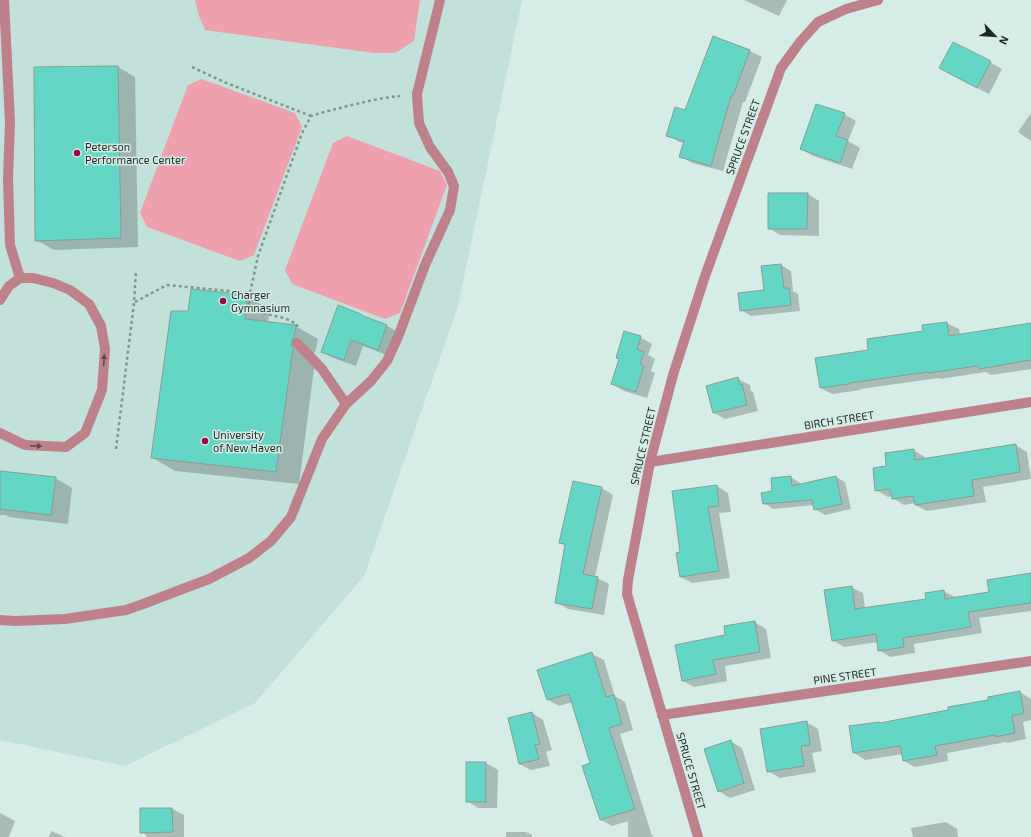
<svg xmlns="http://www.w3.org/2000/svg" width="1031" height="837" viewBox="0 0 1031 837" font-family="'Exo 2',sans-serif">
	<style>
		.built { fill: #c2e1db }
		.green { fill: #eea1ac }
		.shadow { fill: #0003 }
		.building { fill: #64d6c6; stroke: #889d99 }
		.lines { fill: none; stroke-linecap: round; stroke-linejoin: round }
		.path { stroke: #839390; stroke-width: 2.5; stroke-dasharray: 3 3; stroke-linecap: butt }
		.lane { stroke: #be818a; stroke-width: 10 }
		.street { stroke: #be818a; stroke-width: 10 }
		.oneway { fill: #5e4a4d }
		.poi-dot { fill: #a10340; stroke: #d5ece7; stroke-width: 1.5 }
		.labels { text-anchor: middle; stroke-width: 3; stroke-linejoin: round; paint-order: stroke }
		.street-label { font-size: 11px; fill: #1e2624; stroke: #d5ece7 }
		.poi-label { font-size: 11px; fill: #1e2624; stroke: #d5ece7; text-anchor: start }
	</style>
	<rect width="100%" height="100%" fill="#d5ece7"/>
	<path class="built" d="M0,0H522L458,306L364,576L255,703L125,766L0,740Z"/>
	<g class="green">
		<path d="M195,0H420L414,41L395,53H374L205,30L199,16Z"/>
		<path d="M202,79L295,113L302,127L254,255L240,261L147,227L140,213L188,85Z"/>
		<path d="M347,136L440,171L447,185L400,313L385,319L292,284L285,270L333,143Z"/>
	</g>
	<g class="shadow">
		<path d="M744,0H787L779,16Z"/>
		<path d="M714,37L750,51L762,57L745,102H743L723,171L692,163L681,156L684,143L679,142L668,135L686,111Z"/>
		<path d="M990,62L1002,69L989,94L952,75Z"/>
		<path d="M118,67L135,77L138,247L54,250L36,240Z"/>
		<path d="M1031,113V141L1018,132Z"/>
		<path d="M844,114L856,121L848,141L860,148L852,169L813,156L801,149Z"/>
		<path d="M808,194L819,201V236L780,235L769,228Z"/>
		<path d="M781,265L791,271L793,291L798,294L800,311L751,316L741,310L765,291Z"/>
		<path d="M247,296L269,309L268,323L295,326L318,339L316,350L313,355L315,361L299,484L175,471L153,458L188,312Z"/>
		<path d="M361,315L367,318L387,326L398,332L389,356L363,346L356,366L333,358L322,352Z"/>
		<path d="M947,323L959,329L960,336L1031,324V369L991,375L986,372L940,379L939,378L860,389L861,390L832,394L821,388L869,351L924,332L923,326Z"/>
		<path d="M640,337L652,344L648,355L655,359L651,371L655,373L647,398L624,391L612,384Z"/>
		<path d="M738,379L750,385L751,391L753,392L758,411L725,419L714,413Z"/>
		<path d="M1015,445L1027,452L1031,479L983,487L986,502L927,511L915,505V503L904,505L893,498L892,496L888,497L876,490L887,467L913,450L925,457V459Z"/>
		<path d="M0,472L55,478L72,488L68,524L9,517L6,515H0Z"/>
		<path d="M791,477L800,483L801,485L836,477L845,482L851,509L825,515L815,509L814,505L773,509L764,503L773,491L772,479Z"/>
		<path d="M574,482L602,488L613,495L595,577L609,584L604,615L568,609L556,602L566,546L560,543Z"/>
		<path d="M717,486L728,493L731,512L719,513L730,578L692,583L681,577V553Z"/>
		<path d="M1031,574V611L979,618L982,633L914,644L915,653L890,657L879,650L878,642L844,647L832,640L851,587L863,593L865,608L927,600L943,591L955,597L990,593Z"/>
		<path d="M754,622L766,629L771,658L725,666L727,681L694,687L683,681L726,635Z"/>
		<path d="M592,654L604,660L615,696L625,702L633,730L620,734L652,836L654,837H628V821L612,826L601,820L591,764L573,702L559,706L548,700Z"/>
		<path d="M1020,692L1031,699V720L1023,722L1026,739L1007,743L1006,742L947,753L948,761L915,767L904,761L903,754L865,760L854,753L881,723L949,711Z"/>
		<path d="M532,713L543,720L552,750L546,752L550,766L531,770L519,764Z"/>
		<path d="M806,722L818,729L822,751L812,753L816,772L780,778L768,771Z"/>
		<path d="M730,741L742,748L755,790L730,798L719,791Z"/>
		<path d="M486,763L498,770L497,808H478L467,801Z"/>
		<path d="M141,809H172L184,815V837H146V835L141,832Z"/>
		<path d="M0,813L15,821L9,837H0Z"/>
		<path d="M946,822L957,829L958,837H913L911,828Z"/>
		<path d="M51,831L65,837H49Z"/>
		<path d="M506,832H526L532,835V837H506Z"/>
	</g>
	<g class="building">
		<path d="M713,36L750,50L733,96H731L711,166L679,157L684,141L666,136L675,107L685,110Z"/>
		<path d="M953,42L991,61L977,88L939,68Z"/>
		<path d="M118,66L121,238L35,241L34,67Z"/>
		<path d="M816,104L845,113L836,136L848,140L840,163L800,149Z"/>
		<path d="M768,193H808L807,229H768Z"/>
		<path d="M781,264L784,288H789L791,305L740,311L738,293L764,290L761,266Z"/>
		<path d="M191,289L247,295L245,319L296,325L294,337L291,342V345L293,348L276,472L151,458L171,311H188Z"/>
		<path d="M338,305L361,314V315L387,325L378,350L351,340L344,360L321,352Z"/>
		<path d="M947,322L949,336L1031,323V360L979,369L978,366L928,373V372L849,383V384L820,388L815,358L868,350L867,339L923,331L922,325Z"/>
		<path d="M624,331L641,336L637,349L644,352L640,364L644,366L636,392L611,384L619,359L616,358Z"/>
		<path d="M738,377L740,385L742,384L747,405L713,413L706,386Z"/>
		<path d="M1016,444L1020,472L972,480L974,496L915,505L913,496L892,499L890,489L875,491L873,468L886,466L885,453L914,449L915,460Z"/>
		<path d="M0,471L56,477L51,515L0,509Z"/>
		<path d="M791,476L792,486L836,476L842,504L814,510L812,500L763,504L761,493L772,491L771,478Z"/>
		<path d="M573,481L602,487L583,574L598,577L592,609L555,603L565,544L559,543Z"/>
		<path d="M717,485L719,506L708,507L719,571L680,577L676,553L680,552L672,491Z"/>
		<path d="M1031,573V603L968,612L971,627L903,638L904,647L878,651L876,634L832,641L824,590L852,586L855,609L926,599L925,593L944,590L945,599L989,592L987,580Z"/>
		<path d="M755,621L760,652L713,660L716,674L682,681L675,645L725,635L724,626Z"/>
		<path d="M592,652L606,697L614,695L622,724L609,728L635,809L600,820L582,766L590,763L569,694L547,700L537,670Z"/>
		<path d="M1020,691L1024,713L1012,716L1015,733L995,737V735L935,746L937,755L903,761L900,746L853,753L849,726L879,722L880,723L948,710V707L988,700V697Z"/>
		<path d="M532,712L540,744L535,745L539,759L519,764L508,718Z"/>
		<path d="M807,721L810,745L801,746L804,766L767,772L760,729Z"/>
		<path d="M731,740L744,783L718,792L704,749Z"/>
		<rect x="466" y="762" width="20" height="40"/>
		<path d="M140,808H172L173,832L140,833Z"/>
	</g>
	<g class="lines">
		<g class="path">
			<path d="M192,67L224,82L311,116"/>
			<path d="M135,302L167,285L250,293"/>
			<path d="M297,327V324L284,318L248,310L250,293L258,256L302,133L311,116C327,111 343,107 360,103C373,100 387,97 400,96"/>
			<path d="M116,449L134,303L136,271"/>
		</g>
		<g class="lane">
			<path d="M297,343L322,369L346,404"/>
			<path d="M0,620L15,621L65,619L126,610L143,604L209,579L249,558L271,541L291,517L322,439L346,404L371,381L387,361L398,337L425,265L450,210L454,186L448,172L430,147L419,123L417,94L440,0"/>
		</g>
		<g class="street">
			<path d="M4,0L10,122L8,179L10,245L20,278"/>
			<path d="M0,300L9,286L20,278H33L53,283L70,290L89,304L101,326L105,349L102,390L85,433L66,447L25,445L0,433"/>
			<path d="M650,462L1031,402"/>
			<path d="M662,715L1031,661"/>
			<path d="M698,837L627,594L628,580L650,462L673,375L705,276L781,68L800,42L818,22L846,9L878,0"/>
		</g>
	</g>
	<defs><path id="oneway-solid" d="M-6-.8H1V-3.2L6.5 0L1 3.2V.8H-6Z"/></defs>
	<g class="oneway">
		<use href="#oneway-solid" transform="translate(104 360) rotate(-87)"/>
		<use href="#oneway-solid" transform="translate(36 446) rotate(3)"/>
	</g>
	<g class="poi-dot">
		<circle cx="77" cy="153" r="4"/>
		<circle cx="223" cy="301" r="4"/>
		<circle cx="205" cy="441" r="4"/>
	</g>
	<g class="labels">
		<g class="street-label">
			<text transform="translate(743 137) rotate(-70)" y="4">SPRUCE STREET</text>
			<text transform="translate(839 420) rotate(-9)" y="4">BIRCH STREET</text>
			<text transform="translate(643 446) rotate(-77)" y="4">SPRUCE STREET</text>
			<text transform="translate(845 676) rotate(-8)" y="4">PINE STREET</text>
			<text transform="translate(691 771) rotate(74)" y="4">SPRUCE STREET</text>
		</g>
		<g class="poi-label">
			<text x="85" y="151">Peterson<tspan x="85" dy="13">Performance Center</tspan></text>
			<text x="231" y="299">Charger<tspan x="231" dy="13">Gymnasium</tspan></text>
			<text x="213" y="439">University<tspan x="213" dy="13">of New Haven</tspan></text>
		</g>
	</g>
	<g transform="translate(995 36) rotate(115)" stroke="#d5ece7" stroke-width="3" paint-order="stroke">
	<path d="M0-3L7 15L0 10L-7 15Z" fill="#1e2624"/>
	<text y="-6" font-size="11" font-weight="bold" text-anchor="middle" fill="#1e2624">N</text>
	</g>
</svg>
